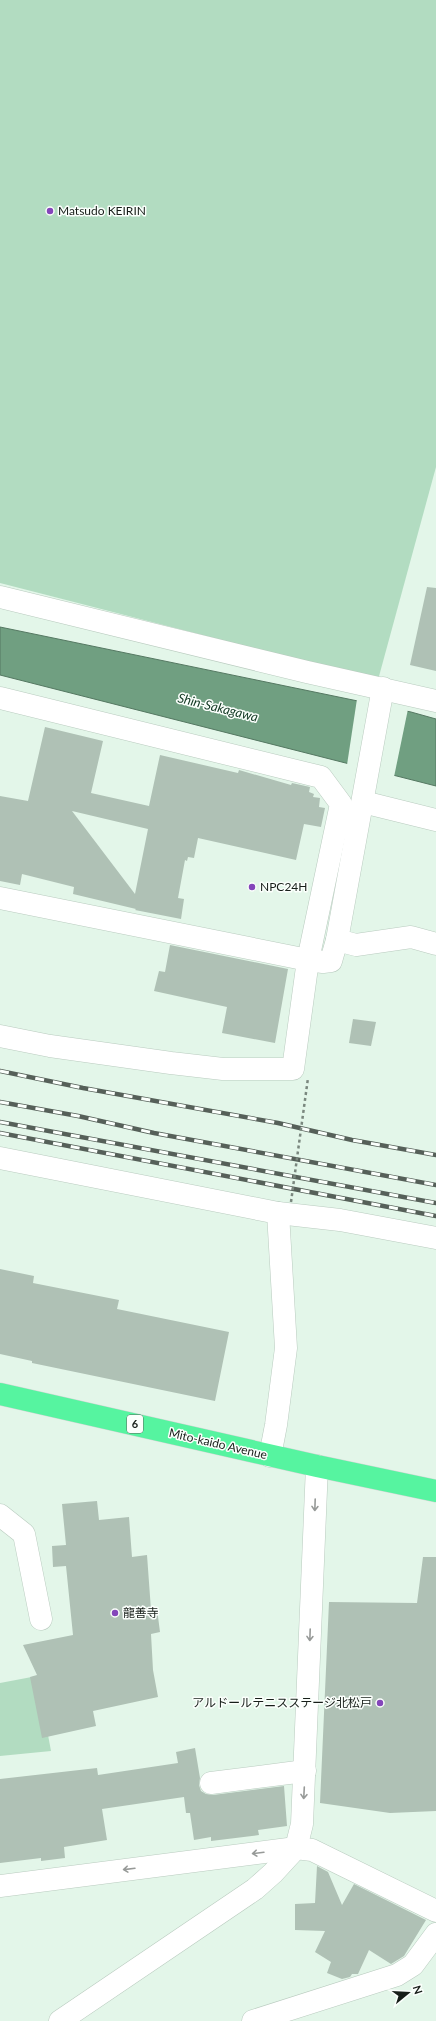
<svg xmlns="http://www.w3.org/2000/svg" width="436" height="2021" viewBox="0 0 436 2021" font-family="Lato,'Noto Sans JP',sans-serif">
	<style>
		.green { fill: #b2dcc1 }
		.water { fill: #709f81; stroke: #557862 }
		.pier { fill: #e3f6e9 }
		.building { fill: #afc1b5; fill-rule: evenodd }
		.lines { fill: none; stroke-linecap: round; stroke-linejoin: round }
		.minor-casing { stroke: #b9cbbf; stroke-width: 23 }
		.highway-casing { stroke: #d5d6d6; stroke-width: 23 }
		.minor { stroke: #fff; stroke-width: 22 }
		.highway { stroke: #56f4a0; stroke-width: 22 }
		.rail-casing { stroke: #566059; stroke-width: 4.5 }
		.rail { stroke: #fbfffc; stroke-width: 3; stroke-dasharray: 9; stroke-linecap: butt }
		.path-bridge { stroke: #7a877e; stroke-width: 2.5; stroke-dasharray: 3 3; stroke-linecap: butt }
		.oneway { stroke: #979a98 }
		.poi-dot { fill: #8445ba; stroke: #fbfffc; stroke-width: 1.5 }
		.labels { text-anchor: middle; stroke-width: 3; stroke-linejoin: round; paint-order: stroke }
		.shield { fill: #fbfffc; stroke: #5b625d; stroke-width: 1 }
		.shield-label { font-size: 11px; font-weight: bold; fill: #171e19 }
		.poi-label { font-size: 12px; fill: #171e19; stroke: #fbfffc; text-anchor: start }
		.street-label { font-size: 12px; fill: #171e19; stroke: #fbfffc }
		.water-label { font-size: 13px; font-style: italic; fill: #123923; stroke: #fbfffc }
	</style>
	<rect width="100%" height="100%" fill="#e3f6e9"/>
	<g class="green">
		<path d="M0,0H436V467L378,680L0,583Z"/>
		<path d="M37,1676L51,1751L0,1756V1683Z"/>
	</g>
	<path class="water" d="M0,627L411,712L436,719V786L0,675Z"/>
	<path class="pier" d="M357,699L408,709L394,777L347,765Z"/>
	<g class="building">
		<path d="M427,587L436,588V671L410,665Z"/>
		<path d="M45,727L103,741L91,793L149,806L160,755L238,773L239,770L291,785L292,783L310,787L309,792L314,794L313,797L320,798L319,807L325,808L321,827L304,824L296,860L198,838L194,858L188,857L187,861L185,860L178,898L184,899L181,919L135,910L136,909L73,894L74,887L22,874L20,885L0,881V796L28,801ZM72,811L148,829L135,894Z"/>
		<path d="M170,945L288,969L275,1043L222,1033L227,1007L154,991L159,971L165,972Z"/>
		<path d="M353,1019L376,1022L371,1046L349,1043Z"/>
		<path d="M0,1269L34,1276L33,1283L119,1300L117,1309L229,1332L215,1401L32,1363V1361L0,1354Z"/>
		<path d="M97,1501L99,1520L129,1517L132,1557L147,1555L151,1610L157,1609L160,1632L151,1634L153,1670L158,1697L93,1711L96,1726L42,1738L30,1677L37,1675L23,1645L73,1635L66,1566L53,1567L52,1546L66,1545L62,1504Z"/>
		<path d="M423,1557H436V1811L390,1813L320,1803L329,1602L417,1603Z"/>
		<path d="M195,1748L200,1778L199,1785L201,1791L206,1794L213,1795L284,1786L287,1826L258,1830L259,1835L211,1841V1837L194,1840L190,1813H186L184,1797L102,1809L107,1840L64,1847L65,1858L41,1861V1858L0,1863V1779L97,1768L98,1775L178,1763L176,1752Z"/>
		<path d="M317,1866L328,1872L342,1905L354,1884L426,1920L404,1956L391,1964L369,1950L358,1974H352L350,1977L342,1979L327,1973L331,1962L315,1952L325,1931L295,1930V1904L315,1903Z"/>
	</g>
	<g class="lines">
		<defs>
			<g id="minor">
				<path d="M0,597L307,672L436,701"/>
				<path d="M0,698L321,777L341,804L308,960L293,1069H223L171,1063L50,1046L0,1036"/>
				<path d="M363,802L436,820"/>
				<path d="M0,898L308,960L323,962L331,961L337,940L383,688"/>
				<path d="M337,940L356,945L411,937L436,944"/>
				<path d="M0,1158L278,1213L286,1348L276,1425L270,1456"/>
				<path d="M278,1213L340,1220L436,1238"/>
				<path d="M0,1515L24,1534L41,1619"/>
				<path d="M211,1783L305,1771"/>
				<path d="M0,1886L296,1848L312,1850L436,1911"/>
				<path d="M60,2021L255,1889L273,1873L296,1848L302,1824L317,1466"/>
				<path d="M253,2021L397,1975L413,1965L436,1934"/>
			</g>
			<path id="highway" d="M0,1394L317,1466L436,1491"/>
		</defs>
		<use href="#minor" class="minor-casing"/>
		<use href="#highway" class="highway-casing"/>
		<use href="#minor" class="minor"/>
		<use href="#highway" class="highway"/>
		<defs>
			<g id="rail">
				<path d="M0,1071L83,1088L278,1123L352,1140L436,1155"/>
				<path d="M0,1102L78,1116L154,1133L436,1185"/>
				<path d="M0,1122L436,1203"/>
				<path d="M0,1133L436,1216"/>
			</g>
		</defs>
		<use href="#rail" class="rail-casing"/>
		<use href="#rail" class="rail"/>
		<path class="path-bridge" d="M291,1202L308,1078"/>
	</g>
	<defs><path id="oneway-shaft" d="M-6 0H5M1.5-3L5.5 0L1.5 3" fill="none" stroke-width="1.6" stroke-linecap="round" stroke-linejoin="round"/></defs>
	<g class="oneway">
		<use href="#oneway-shaft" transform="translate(315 1505) rotate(92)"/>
		<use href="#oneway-shaft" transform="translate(310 1635) rotate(92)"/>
		<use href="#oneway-shaft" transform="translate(304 1793) rotate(93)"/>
		<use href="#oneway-shaft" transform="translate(258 1853) rotate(173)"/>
		<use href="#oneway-shaft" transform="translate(129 1869) rotate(173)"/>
	</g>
	<g class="poi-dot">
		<circle cx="50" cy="211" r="4"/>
		<circle cx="252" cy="887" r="4"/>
		<circle cx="115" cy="1613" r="4"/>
		<circle cx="380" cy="1703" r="4"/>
	</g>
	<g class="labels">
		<rect class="shield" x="127" y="1415" width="16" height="18" rx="3"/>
		<g class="shield-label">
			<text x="135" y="1428">6</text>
		</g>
		<g class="poi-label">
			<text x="58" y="215">Matsudo KEIRIN</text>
			<text x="260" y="891">NPC24H</text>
			<text x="123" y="1617">龍善寺</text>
			<text x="372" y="1707" text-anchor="end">アルドールテニスステージ北松戸</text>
		</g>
		<g class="street-label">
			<text transform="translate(218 1444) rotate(13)" y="4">Mito-kaido Avenue</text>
		</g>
		<g class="water-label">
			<text transform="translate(218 707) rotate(14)" y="5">Shin-Sakagawa</text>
		</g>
	</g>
	<g transform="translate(408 1993) rotate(72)" stroke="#fbfffc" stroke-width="3" paint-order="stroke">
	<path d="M0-3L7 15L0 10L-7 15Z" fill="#171e19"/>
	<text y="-6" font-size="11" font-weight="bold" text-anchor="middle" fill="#171e19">N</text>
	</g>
</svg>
